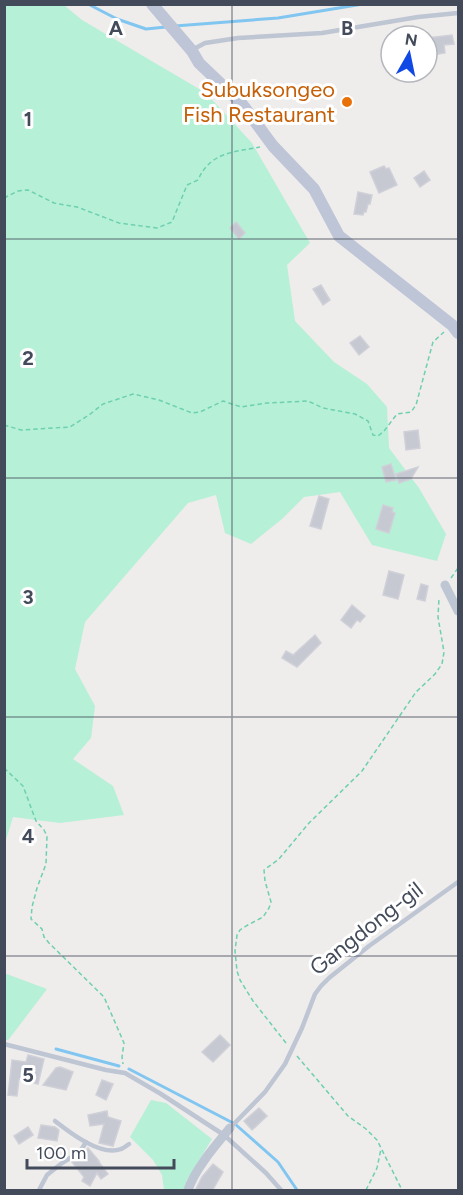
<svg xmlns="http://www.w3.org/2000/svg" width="463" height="1195" viewBox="0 0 463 1195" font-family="Figtree,sans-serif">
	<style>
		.green { fill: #b6f0d7 }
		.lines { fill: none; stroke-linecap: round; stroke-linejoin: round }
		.stream { stroke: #81c6f0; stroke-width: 3 }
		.building { fill: #c7c9d2; stroke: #cfd0d8; stroke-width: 1.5 }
		.path { stroke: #6dd0b0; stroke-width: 1.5; stroke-dasharray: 4.5 3; stroke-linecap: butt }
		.lane { stroke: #bec5d3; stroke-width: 4.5 }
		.street { stroke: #bec5d3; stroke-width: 9 }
		.secondary { stroke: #bdc5d7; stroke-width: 12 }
		.grid { fill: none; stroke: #434b5a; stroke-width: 1.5; stroke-opacity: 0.55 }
		.food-dot { fill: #e8710a; stroke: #fff; stroke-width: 2 }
		.labels { text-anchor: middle; stroke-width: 6; stroke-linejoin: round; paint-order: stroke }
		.food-label { font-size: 22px; fill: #c56008; stroke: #fff; text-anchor: end }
		.street-label { font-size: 22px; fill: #434b5a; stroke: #fff }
		.grid-label { font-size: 20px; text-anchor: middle; font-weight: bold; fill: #434b5a; stroke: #fff; stroke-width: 6; stroke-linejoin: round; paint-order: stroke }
	</style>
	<rect width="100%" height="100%" fill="#efecec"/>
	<g class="green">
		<path d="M5,5H64L82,20L206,93L252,143L310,243L287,265L295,321L334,362L367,384L387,407L389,448L419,488L446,534L437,561L372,545L340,492L304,497L282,519L251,544L225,533L216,495L188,503L85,622L75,669L95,706L91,738L73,759L113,786L124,815L60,823L13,817L5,843Z"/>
		<path d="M4,973L47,989L9,1039L5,1041Z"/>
		<path d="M151,1100L166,1103L212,1139L187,1180L184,1190H164L162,1175L153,1160L130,1137Z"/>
	</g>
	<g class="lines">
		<g class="stream">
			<path d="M88,4L117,19L146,29L166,27"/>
			<path d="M175,26L278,18L363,4"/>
			<path d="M56,1049L119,1066"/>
			<path d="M129,1069L235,1124L278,1162L297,1190"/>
		</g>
	</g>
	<g class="building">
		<path d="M452,35L454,44L444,45L445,53L427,56V38Z"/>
		<path d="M384,166L386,169L389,168L397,185L379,193L370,172Z"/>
		<path d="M424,171L430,180L420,187L414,178Z"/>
		<path d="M358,192L372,195L370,204H368L366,212H364L363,215L354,214Z"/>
		<path d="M236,222L245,233L239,239L230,228Z"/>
		<path d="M321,285L330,300L323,305L313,289Z"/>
		<path d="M360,336L369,347L359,355L350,343Z"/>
		<path d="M418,430L420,448L406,450L404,432Z"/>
		<path d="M391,464L396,480L386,482L382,467Z"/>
		<path d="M418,467L411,479L399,483L396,474Z"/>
		<path d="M319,496L329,499L321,529L310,526Z"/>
		<path d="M383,505L393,508L392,512L395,513L389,533L376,529Z"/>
		<path d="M389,571L404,575L398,599L383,595Z"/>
		<path d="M421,584L428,586L425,601L417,599Z"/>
		<path d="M352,605L365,616L360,622L357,620L351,628L341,620Z"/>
		<path d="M315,635L321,643L297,667L282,658L286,651L293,655Z"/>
		<path d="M220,1035L230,1045L213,1062L202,1052Z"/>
		<path d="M28,1055L44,1059L38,1084L19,1079L17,1096L8,1095L12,1060L26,1062Z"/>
		<path d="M60,1067L73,1072L66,1090L43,1085L56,1068Z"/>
		<path d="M102,1080L113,1084L106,1100L96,1095Z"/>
		<path d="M259,1108L267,1116L252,1130L244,1121Z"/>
		<path d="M107,1111L108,1117L121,1121L113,1146L99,1143L104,1124L90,1126L88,1115Z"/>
		<path d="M41,1125L55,1127L59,1130L57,1141L38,1138Z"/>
		<path d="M28,1127L33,1135L19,1144L14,1136Z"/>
		<path d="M88,1148L99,1161H98L108,1174L101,1179L97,1173L90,1186L82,1181L84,1177L72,1162L83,1156Z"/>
		<path d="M213,1164L223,1172L212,1191H195L202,1177Z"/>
	</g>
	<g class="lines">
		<g class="path">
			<path d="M4,198L18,191L28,190L54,203L77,207L119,223L157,228L172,222L187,185L198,180C210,152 234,152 260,147"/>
			<path d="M4,425L21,430L70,427L89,415L103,404L133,394L159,400L192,413L200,412L223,401L241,407L267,403L308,401L323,408L355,414L368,421L373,435L378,436L384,431L397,414L411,412L416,405L433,342L444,332"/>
			<path d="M451,578L458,568"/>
			<path d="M4,768L23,786L36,821L44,830L47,836L46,864L37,888L32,907L31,919L42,929L44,937L49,943L104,997L124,1043L122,1057L123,1064"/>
			<path d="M286,1043L253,1001L240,980L237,971L235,951L237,935L240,930L246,926L263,917L269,908L271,902L265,881L264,870L279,859L309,823L362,771L416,692L435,674L442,664L444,652L438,617L439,598"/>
			<path d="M297,1056L348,1116L366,1129L377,1140L402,1190"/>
			<path d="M366,1190L377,1168L381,1149"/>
		</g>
		<g class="lane">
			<path d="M192,50L205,43L238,38L322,33L418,17L458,13"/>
			<path d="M4,1044L106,1070L125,1073L161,1094L224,1135L266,1173L281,1190"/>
			<path d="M55,1121C69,1132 101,1157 121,1149C124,1148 126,1146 129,1144"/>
			<path d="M230,1128L265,1092L285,1064L302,1028L315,994L321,986L329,978L369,946L458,882"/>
			<path d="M39,1190L47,1175L62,1163L80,1152L86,1142"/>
		</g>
		<g class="street">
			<path d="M445,585L458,611"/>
			<path d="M188,1190C195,1169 215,1146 230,1128"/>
		</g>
		<path class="secondary" d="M152,4L192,51L199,63L242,104L273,146L314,189L339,236L452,325L458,333"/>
	</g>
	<path class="grid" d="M232,4V1190M4,239H458M4,478H458M4,717H458M4,956H458"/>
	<circle class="food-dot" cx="347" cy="102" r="6"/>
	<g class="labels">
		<g class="food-label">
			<text x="335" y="97">Subuksongeo<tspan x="335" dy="25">Fish Restaurant</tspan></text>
		</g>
		<g class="street-label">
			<text transform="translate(366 928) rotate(-38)" y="8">Gangdong-gil</text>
		</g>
	</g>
	<g class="grid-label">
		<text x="116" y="35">A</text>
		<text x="347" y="35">B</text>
		<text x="28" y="126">1</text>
		<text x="28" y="365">2</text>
		<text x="28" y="604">3</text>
		<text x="28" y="843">4</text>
		<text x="28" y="1082">5</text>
	</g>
	<rect width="463" height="1195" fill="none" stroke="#434b5a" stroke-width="12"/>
	<g transform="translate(409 54) rotate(9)"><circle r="28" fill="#ffffff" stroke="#b4b7bd" stroke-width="1.5"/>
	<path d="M0-4.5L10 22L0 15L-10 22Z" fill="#0f48e5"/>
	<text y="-9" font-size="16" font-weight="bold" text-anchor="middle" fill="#434b5a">N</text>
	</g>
	<path d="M27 1159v9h147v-9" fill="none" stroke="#434b5a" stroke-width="3"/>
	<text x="36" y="1159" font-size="18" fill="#434b5a" stroke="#ffffff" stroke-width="4.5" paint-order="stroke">100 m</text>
</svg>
